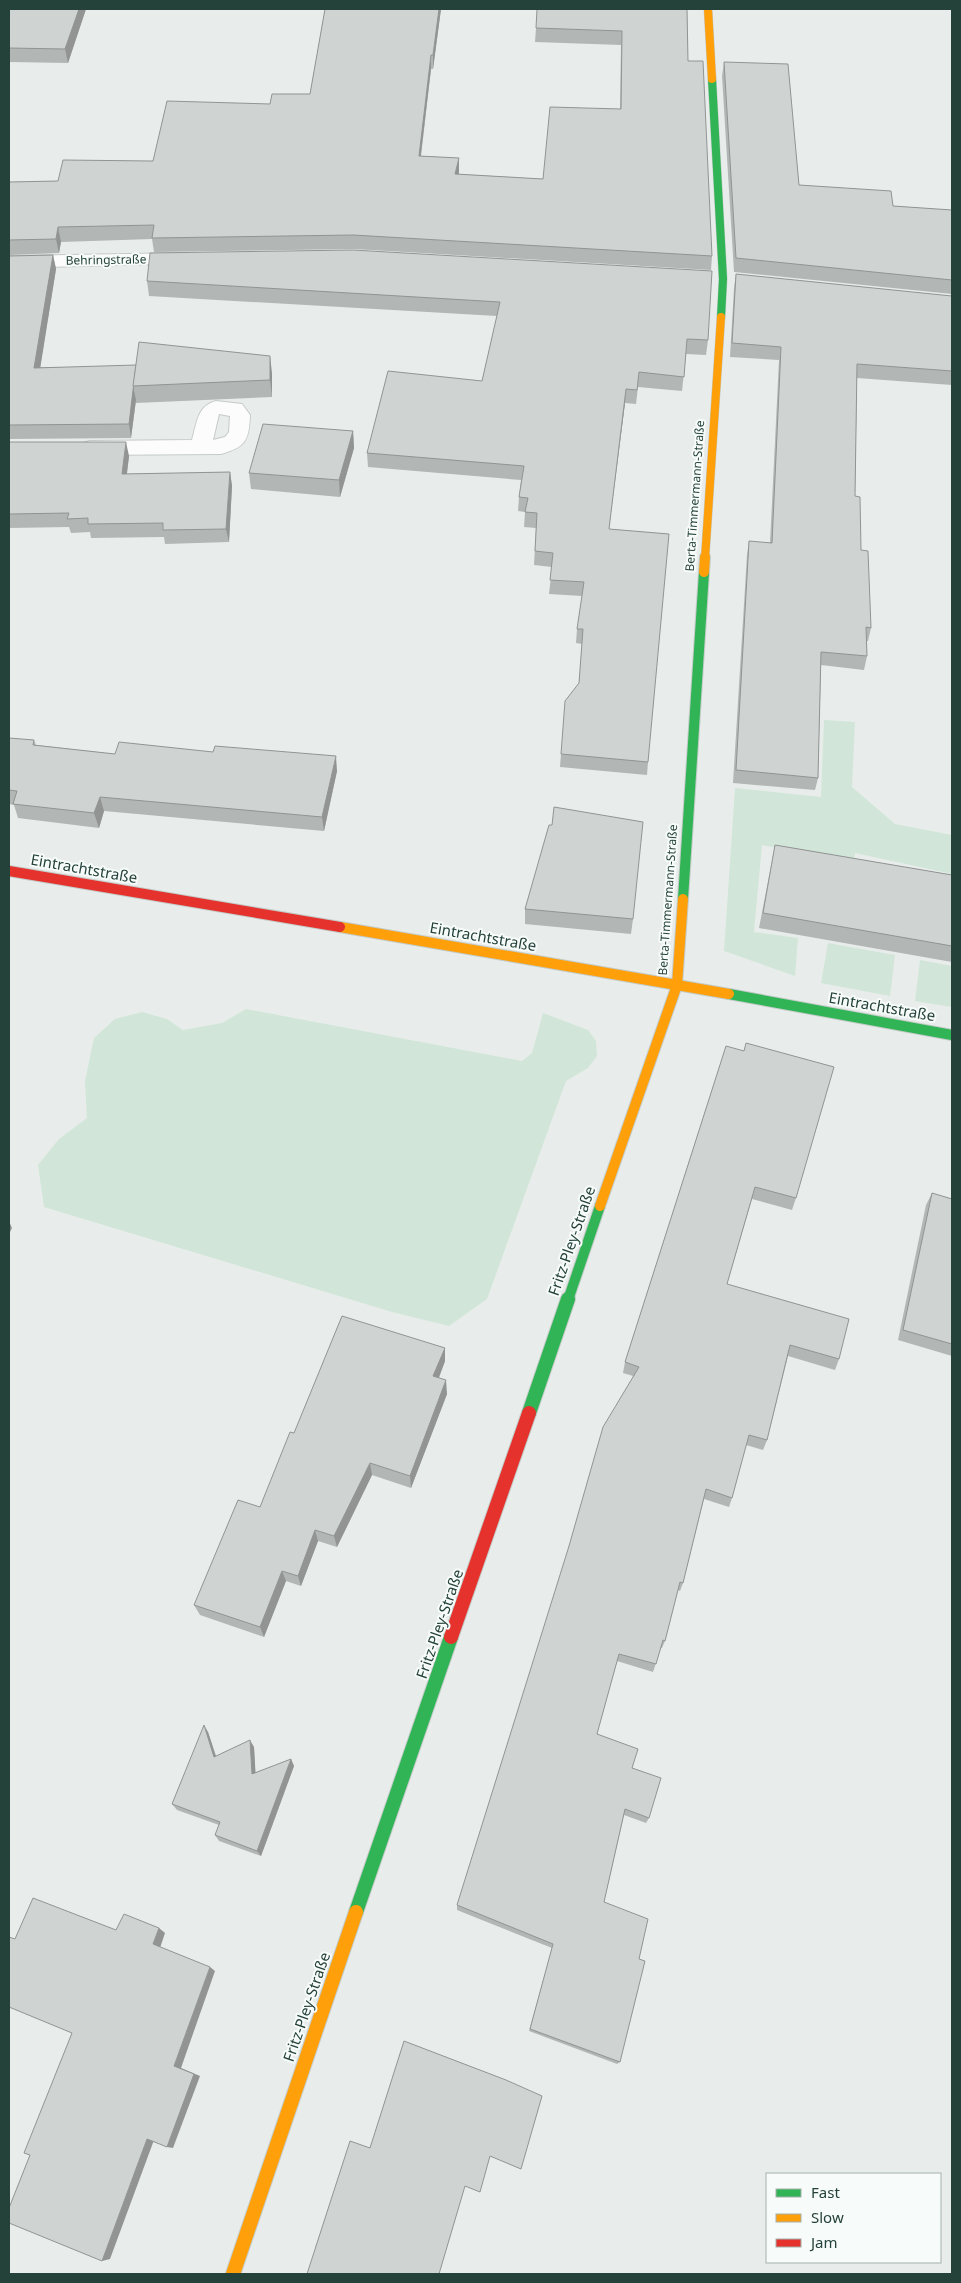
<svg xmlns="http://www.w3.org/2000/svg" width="961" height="2283" viewBox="0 0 961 2283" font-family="'Noto Sans',sans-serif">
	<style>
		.green { fill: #d1e6d8 }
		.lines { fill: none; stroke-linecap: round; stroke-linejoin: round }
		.street-casing { stroke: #c5cac8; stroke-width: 2 }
		.fast-far2-casing { stroke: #c3cbc8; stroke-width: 9 }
		.fast-far1-casing { stroke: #c3cbc8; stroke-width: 12 }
		.fast-casing { stroke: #c3cbc8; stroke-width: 16 }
		.slow-far2-casing { stroke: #c3cbc8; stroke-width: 9 }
		.slow-far1-casing { stroke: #c3cbc8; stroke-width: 12 }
		.slow-casing { stroke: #c3cbc8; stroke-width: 16 }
		.jam-far1-casing { stroke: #c3cbc8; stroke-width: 12 }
		.jam-casing { stroke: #c3cbc8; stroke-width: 16 }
		.street { fill: #fcfcfc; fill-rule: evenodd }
		.fast-far2 { stroke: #30b455; stroke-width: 8 }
		.fast-far1 { stroke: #30b455; stroke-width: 10 }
		.fast { stroke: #30b455; stroke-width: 14 }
		.slow-far2 { stroke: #ff9f0a; stroke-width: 8 }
		.slow-far1 { stroke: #ff9f0a; stroke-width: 10 }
		.slow { stroke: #ff9f0a; stroke-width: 14 }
		.jam-far1 { stroke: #e5322d; stroke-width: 10 }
		.jam { stroke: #e5322d; stroke-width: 14 }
		.wall { fill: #b2b6b5 }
		.shaded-wall { fill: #919493 }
		.building { fill: #cfd4d2; stroke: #919493 }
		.labels { text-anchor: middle; stroke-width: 4; stroke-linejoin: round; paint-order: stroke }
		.far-street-label { font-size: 12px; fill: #24423a; stroke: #f7fbf9 }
		.street-label { font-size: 15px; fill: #24423a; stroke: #f7fbf9 }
	</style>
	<rect width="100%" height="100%" fill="#e8edeb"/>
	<g class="green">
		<path d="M824,720L855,722L852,787L895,824L952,835V874L855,853L854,863L762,845L754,932L798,938L795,976L724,951L735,788L821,797Z"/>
		<path d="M828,943L895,955L890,996L821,983Z"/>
		<path d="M920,960L952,966V1007L915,1001Z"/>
		<path d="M246,1009L522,1061L532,1053L543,1013L588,1030L596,1041L597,1056L588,1068L566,1081L487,1299L449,1326L392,1312L44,1207L38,1165L59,1139L87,1118L85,1081L94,1038L115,1019L142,1012L167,1019L183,1030L222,1023Z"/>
	</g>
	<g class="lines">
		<defs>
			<g id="street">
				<path d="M187,253L194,255L196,259L194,263L9,268V256Z"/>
				<path d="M216,401L242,404L250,415C249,440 246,447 221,454L90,455L83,453L80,448L83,443L90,441L192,440C197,423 197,406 216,401ZM219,414L230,416L229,432L225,437L213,440Z"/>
			</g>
			<path id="fast-far2" d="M712,79L723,279L721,317"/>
			<g id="fast-far1">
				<path d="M683,899L704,572"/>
				<path d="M729,994L952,1035"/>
				<path d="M568,1300L600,1206"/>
			</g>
			<g id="fast">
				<path d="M529,1413L568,1299"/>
				<path d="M356,1912L451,1637"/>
			</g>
			<g id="slow-far2">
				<path d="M708,9L712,79"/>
				<path d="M705,559L721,317"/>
			</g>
			<g id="slow-far1">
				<path d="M704,572L705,557"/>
				<path d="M340,927L729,994"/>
				<path d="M600,1206L677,985L683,899"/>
			</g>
			<path id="slow" d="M233,2274L356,1912"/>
			<path id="jam-far1" d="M9,871L340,927"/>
			<path id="jam" d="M451,1637L529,1413"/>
		</defs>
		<use href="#street" class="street-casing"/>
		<use href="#fast-far2" class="fast-far2-casing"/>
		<use href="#fast-far1" class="fast-far1-casing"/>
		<use href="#fast" class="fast-casing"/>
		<use href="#slow-far2" class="slow-far2-casing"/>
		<use href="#slow-far1" class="slow-far1-casing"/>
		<use href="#slow" class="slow-casing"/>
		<use href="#jam-far1" class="jam-far1-casing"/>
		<use href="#jam" class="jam-casing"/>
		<use href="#street" class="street"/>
		<use href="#fast-far2" class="fast-far2"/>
		<use href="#fast-far1" class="fast-far1"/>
		<use href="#fast" class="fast"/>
		<use href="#slow-far2" class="slow-far2"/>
		<use href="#slow-far1" class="slow-far1"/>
		<use href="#slow" class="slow"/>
		<use href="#jam-far1" class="jam-far1"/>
		<use href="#jam" class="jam"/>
	</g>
	<g class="wall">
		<path d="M9,9H86L68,63L9,62Z"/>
		<path d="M325,9H441L433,69H431L421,156L459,158V174L543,179L620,109L621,45L535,42L536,28L687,9L688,61L712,256L711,270L354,249L154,252L152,239L61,242L59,253L9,255V182L58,181L153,161L270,104L310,94Z"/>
		<path d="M724,62L799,185L893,206L952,210V294L734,272L722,76Z"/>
		<path d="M353,250L708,340L706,355L686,354L682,391L638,387L636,404L625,403L609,529L648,762L647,775L560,767L561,754L579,683L582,644L576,643L577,629L582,596L549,594L552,567L534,565L536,528L524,527L525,512L518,511L519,497L521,480L368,467L367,453L482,381L497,316L149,296L147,281Z"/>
		<path d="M53,255L56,269L40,367L272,373V397L136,403V400L131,438L9,439V256Z"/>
		<path d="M736,274L952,296V385L857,378L855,496L861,550L871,628L868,641H867V656L864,670L821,665L818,778L815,790L733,783L747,555L749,541L770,543L779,360L730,357L734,288Z"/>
		<path d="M353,431L354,448L340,497L251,489L249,473Z"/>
		<path d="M9,442L129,456L127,474L230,472L232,486L229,542L165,544L164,537L91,538L90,532L71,533L69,527L9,528Z"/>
		<path d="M9,738L34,740L36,745L115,754L337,771L324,831L104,811L99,828L18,818L14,805L9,804Z"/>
		<path d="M552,825L633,919L631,934L525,924V909Z"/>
		<path d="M775,845L952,875V962L759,928Z"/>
		<path d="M726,1046L796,1198L792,1210L752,1199L727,1284L839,1359L835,1370L788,1356L767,1440L763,1450L746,1445L732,1498L729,1507L704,1499L683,1583L680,1591L678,1590L665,1641L662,1648H661L653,1672L617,1661L597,1734L632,1768L649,1818L646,1823L624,1815L604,1902L639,1959L620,2062L617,2064L529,2031L552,1948L457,1910V1905L633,1376L623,1373L625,1362Z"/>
		<path d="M932,1193L952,1199V1356L898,1340L926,1205Z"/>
		<path d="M445,1348V1361L439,1378L447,1394L411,1488L372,1475L337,1547L318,1541L301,1586L286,1581L264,1637L200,1615L194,1605L260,1507L294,1433Z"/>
		<path d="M208,1732L216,1756L254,1747L255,1773L291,1759L294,1766L261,1856L219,1841L215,1835L219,1825L177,1810L172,1804Z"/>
	</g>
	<g class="shaded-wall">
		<path d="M79,9H86L68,63L65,49Z"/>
		<path d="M439,9H441L433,69V55Z"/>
		<path d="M431,55V69L419,170V156Z"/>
		<path d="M459,158V172L456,188L455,174Z"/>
		<path d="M58,227L61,242L59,253L56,239Z"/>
		<path d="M53,255L56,269L38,382L34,368Z"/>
		<path d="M270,356L272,373V397L270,380Z"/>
		<path d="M133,386L136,400L131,438L129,424Z"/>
		<path d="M626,389L625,403L607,543L609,529Z"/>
		<path d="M353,431L354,448L340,497L339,480Z"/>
		<path d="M126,442L129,456L125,488L122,474Z"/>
		<path d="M230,472L232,486L229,542L226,529Z"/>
		<path d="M336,756L337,771L324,831L322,817Z"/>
		<path d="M100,797L104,811L99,828L94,813Z"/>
		<path d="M9,1221L12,1228L9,1234Z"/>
		<path d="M445,1348V1361L434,1390L433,1376Z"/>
		<path d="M446,1380L447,1394L411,1488L410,1476Z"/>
		<path d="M370,1463L372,1475L337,1547L334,1536Z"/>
		<path d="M315,1530L318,1541L301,1586L298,1576Z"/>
		<path d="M282,1571L286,1581L264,1637L260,1627Z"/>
		<path d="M204,1725L208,1732L218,1763L214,1757Z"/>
		<path d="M250,1740L254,1747L256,1780L252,1774Z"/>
		<path d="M291,1759L294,1766L261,1856L257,1851Z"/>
		<path d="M159,1928L165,1933L160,1948L153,1944Z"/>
		<path d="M210,1967L215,1971L181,2068L200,2076L173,2148L167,2147L174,2066Z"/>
		<path d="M147,2139L154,2140L110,2259L102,2261Z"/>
	</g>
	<g class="building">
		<path d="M9,9H79L65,49L9,48Z"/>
		<path d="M325,9H439L433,55H431L419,156L459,158L455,174L543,179L550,107L621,109L622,31L536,28L537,9H687L688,61H703L712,256L353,235L152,238L154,225L58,227L56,239L9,240V182L58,181L63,160L153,161L167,101L270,104L272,94H310Z"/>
		<path d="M724,62L788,64L799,185L891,191L893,206L952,210V280L736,258Z"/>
		<path d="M353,250L712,271L708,340L687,339L684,377L639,372L637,390L626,389L609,529L669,534L648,762L561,754L565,701L579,683L583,629H577L584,582L550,580L553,553L535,551L537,513L525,512L528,498L519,497L524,466L367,453L388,371L482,381L500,302L147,281L150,253Z"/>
		<path d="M53,255L34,368L136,365L129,424L9,425V256Z"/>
		<path d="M736,274L952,296V371L857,364L855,496L860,497L861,550L868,551L871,628L866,627L867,656L821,652L818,778L736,770L749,541L772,543L781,347L732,343Z"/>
		<path d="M139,342L270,356V380L133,386Z"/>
		<path d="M263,424L353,431L339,480L249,473Z"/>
		<path d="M9,442H126L122,474L230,472L226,529L163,530V523L88,524V518L67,519L69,513L9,514Z"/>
		<path d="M9,738L34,740L33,745L115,754L119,742L213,752L215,746L336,756L322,817L100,797L94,813L13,804L17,791L9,790Z"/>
		<path d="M554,807L643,822L633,919L525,909L549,825H552Z"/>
		<path d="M775,845L952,875V946L763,913Z"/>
		<path d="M746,1043L834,1067L796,1198L755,1187L727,1284L849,1319L839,1359L790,1345L767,1440L749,1435L732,1498L706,1489L683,1583L680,1582L665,1641L663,1640L656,1664L619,1654L597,1734L638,1749L632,1768L661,1778L649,1818L625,1809L604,1902L648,1919L639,1959L645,1961L620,2062L530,2029L553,1944L457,1905L569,1546L603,1427L639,1367L625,1362L726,1046L744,1051Z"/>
		<path d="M932,1193L952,1199V1344L903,1330Z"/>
		<path d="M342,1316L445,1348L433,1376L446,1380L410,1476L370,1463L334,1536L315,1530L298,1576L282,1571L260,1627L194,1605L238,1500L260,1507L290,1432L294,1433Z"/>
		<path d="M204,1725L214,1757L250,1740L252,1774L291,1759L257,1851L215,1835L220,1822L172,1804Z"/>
		<path d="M33,1898L116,1930L124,1914L159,1928L153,1944L210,1967L174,2066L194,2074L167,2147L147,2139L102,2261L9,2223V2208L30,2155L24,2153L72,2033L9,2007V1937L15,1939Z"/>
		<path d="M404,2041L506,2080L542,2096L521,2169L490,2156L480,2192L465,2186L439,2274H307L350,2141L370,2148Z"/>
	</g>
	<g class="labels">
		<g class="far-street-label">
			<text transform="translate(106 260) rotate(-1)" y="4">Behringstraße</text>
			<text transform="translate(695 496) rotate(-86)" y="4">Berta-Timmermann-Straße</text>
			<text transform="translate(668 900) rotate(-86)" y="4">Berta-Timmermann-Straße</text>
		</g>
		<g class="street-label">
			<text transform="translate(84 869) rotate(10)" y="5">Eintrachtstraße</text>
			<text transform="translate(483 937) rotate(10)" y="5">Eintrachtstraße</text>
			<text transform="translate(882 1007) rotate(10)" y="5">Eintrachtstraße</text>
			<text transform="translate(572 1241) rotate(-71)" y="5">Fritz-Pley-Straße</text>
			<text transform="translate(440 1624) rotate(-71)" y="5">Fritz-Pley-Straße</text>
			<text transform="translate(307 2007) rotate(-71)" y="5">Fritz-Pley-Straße</text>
		</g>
	</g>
	<rect width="961" height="2283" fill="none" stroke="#24423a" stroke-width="20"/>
	<rect x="766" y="2173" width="175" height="90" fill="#f7fbf9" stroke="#a3b1ad"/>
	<rect x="776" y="2189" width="25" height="8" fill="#30b455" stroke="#a3b1ad"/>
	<text x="811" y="2198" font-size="15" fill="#24423a">Fast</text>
	<rect x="776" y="2214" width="25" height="8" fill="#ff9f0a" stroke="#a3b1ad"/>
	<text x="811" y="2223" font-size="15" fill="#24423a">Slow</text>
	<rect x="776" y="2239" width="25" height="8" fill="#e5322d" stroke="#a3b1ad"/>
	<text x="811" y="2248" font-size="15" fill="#24423a">Jam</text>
</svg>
